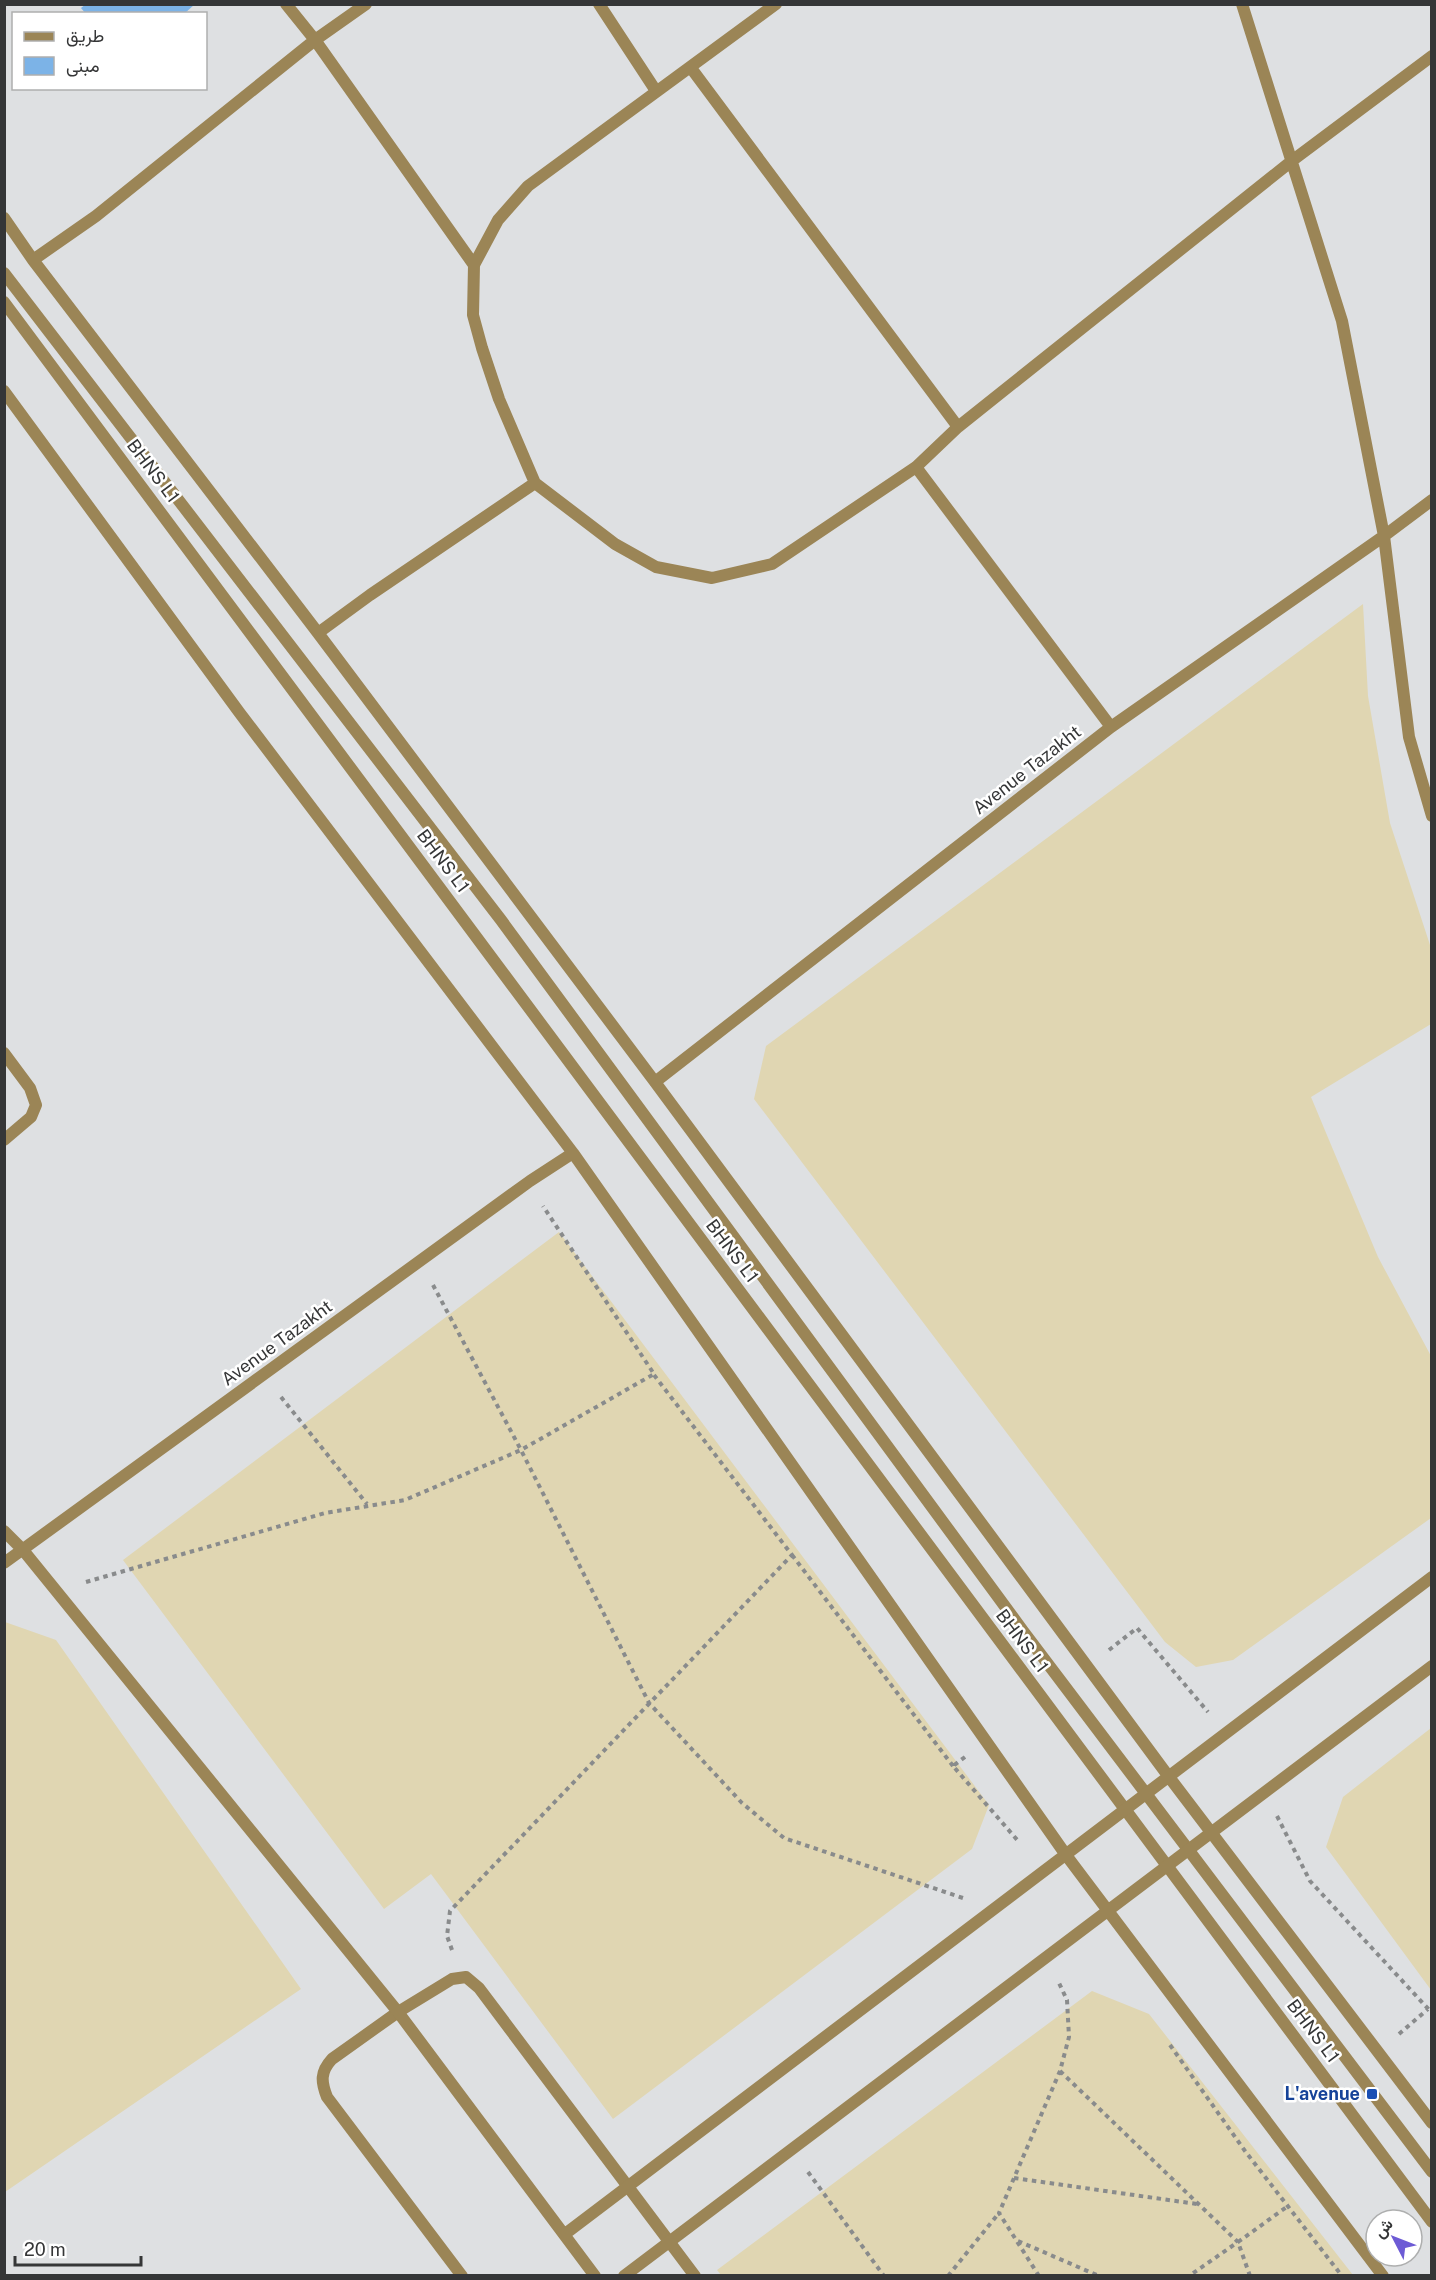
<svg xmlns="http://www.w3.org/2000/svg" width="1436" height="2280" viewBox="0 0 1436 2280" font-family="'Public Sans',Vazirmatn,sans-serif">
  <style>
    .sand { fill: #e0d6b2 }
    .building { fill: #7cb3e7 }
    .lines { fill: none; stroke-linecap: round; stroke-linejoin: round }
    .path { stroke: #898b8c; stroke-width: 4; stroke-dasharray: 4.5 4.5; stroke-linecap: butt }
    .lane { stroke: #9b8556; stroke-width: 12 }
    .street { stroke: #9b8556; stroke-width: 12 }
    .transit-dot { fill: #1a4fb4; stroke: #fff; stroke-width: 2 }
    .labels { text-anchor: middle; stroke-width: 5; stroke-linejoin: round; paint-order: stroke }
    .street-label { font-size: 18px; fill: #353637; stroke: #fff }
    .transit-label { font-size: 18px; font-weight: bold; fill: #164399; stroke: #fff; text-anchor: end }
  </style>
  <rect width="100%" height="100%" fill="#dee0e2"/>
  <path class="sand" d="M1363,604l5,92 22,127 41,125v76l-120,73 67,160 53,99v162l-198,142 -37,7 -31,-25 -411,-543 12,-53z
    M559,1232l430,573 -17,44 -359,270 -182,-245 -47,35 -261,-349z
    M5,1622l51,18 245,349 -296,203z
    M1431,1728v262l-105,-143 17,-50z
    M1092,1991l57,23 204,261h-632l-4,-5z"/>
  <path class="building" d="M86,4h109l-11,10h-98l-5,-6z"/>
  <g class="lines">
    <path class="path" d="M433,1285l88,165 128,253 93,100 42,35 179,60
      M281,1397l86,107
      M792,1555l161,211
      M86,1582l239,-69 80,-13 116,-50 133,-76 -111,-168
      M1109,1650l28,-22 71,84
      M965,1757l-12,9 66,76
      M1277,1816l33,65 122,132
      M452,1950l-5,-14 3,-25 342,-356 -138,-180
      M1399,2034l29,-25
      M1170,2045l75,106 97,125
      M1060,2071l178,171 -49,34
      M808,2172l76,104
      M1014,2178l183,26
      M1018,2241l81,35
      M948,2276l51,-63
      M1039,2276l-40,-63 61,-142 9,-34 -2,-37 -8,-17
      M1250,2276l-12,-34 50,-36"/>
    <path class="lane" d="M4,273l497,647 522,711 409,541
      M4,302l1428,1920
      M462,2276l-135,-179c-6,-15 -7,-25 5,-38l66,-47 54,-33 14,-2 13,11 216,288"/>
    <path class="street" d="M286,4l29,36 159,225
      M599,4l57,87
      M776,4l-248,182 -30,34 -24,45 -1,50 9,33 17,51 36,84 80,61 41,23 56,11 60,-14 144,-97 42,-40 335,-267 139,-104
      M1242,4l100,317 42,215 25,201 23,79
      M691,68l267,359
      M4,218l29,42 285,373 337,449 514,695 263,346
      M33,260l63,-44 219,-176 51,-36
      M4,391l235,321 334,441 493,702 317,421
      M916,467l195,260
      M318,633l52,-38 165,-112
      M4,1053l26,35 6,17 -5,12 -27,23
      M655,1082l456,-355 273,-191 48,-36
      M4,1531l19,19 375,462 197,264
      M4,1563l526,-382 43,-28
      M565,2234l867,-657
      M624,2276l808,-610"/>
  </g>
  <rect class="transit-dot" x="1366" y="2088" width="12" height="12" rx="3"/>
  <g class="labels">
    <g class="street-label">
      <text transform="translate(153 471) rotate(53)" y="6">BHNS L1</text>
      <text transform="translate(1027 770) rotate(-38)" y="6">Avenue Tazakht</text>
      <text transform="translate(443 861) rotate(53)" y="6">BHNS L1</text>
      <text transform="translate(732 1251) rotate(53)" y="6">BHNS L1</text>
      <text transform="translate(277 1343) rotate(-36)" y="6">Avenue Tazakht</text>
      <text transform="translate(1022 1641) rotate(53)" y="6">BHNS L1</text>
      <text transform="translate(1313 2031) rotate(53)" y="6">BHNS L1</text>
    </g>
    <g class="transit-label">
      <text x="1360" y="2100">L'avenue</text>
    </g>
  </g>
  <rect width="1436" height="2280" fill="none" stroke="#353637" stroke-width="12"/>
  <rect x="12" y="12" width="195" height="78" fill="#ffffff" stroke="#aeafaf" stroke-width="1.5"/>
  <rect x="24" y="32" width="30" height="9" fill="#9b8556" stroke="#aeafaf" stroke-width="1.5"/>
  <text x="66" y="42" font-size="18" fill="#353637">طريق</text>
  <rect x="24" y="57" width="30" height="18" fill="#7cb3e7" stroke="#aeafaf" stroke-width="1.5"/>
  <text x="66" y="72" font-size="18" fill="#353637">مبنى</text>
  <g transform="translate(1394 2238) rotate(312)"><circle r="28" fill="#ffffff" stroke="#aeafaf" stroke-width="1.5"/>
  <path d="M0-4.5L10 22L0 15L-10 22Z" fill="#6d5bd5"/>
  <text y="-9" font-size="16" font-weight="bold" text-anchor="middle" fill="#353637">ش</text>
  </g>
  <path d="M15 2256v9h126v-9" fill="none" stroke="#353637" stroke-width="3"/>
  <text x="24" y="2256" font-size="18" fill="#353637" stroke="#ffffff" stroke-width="4.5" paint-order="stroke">20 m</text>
</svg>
